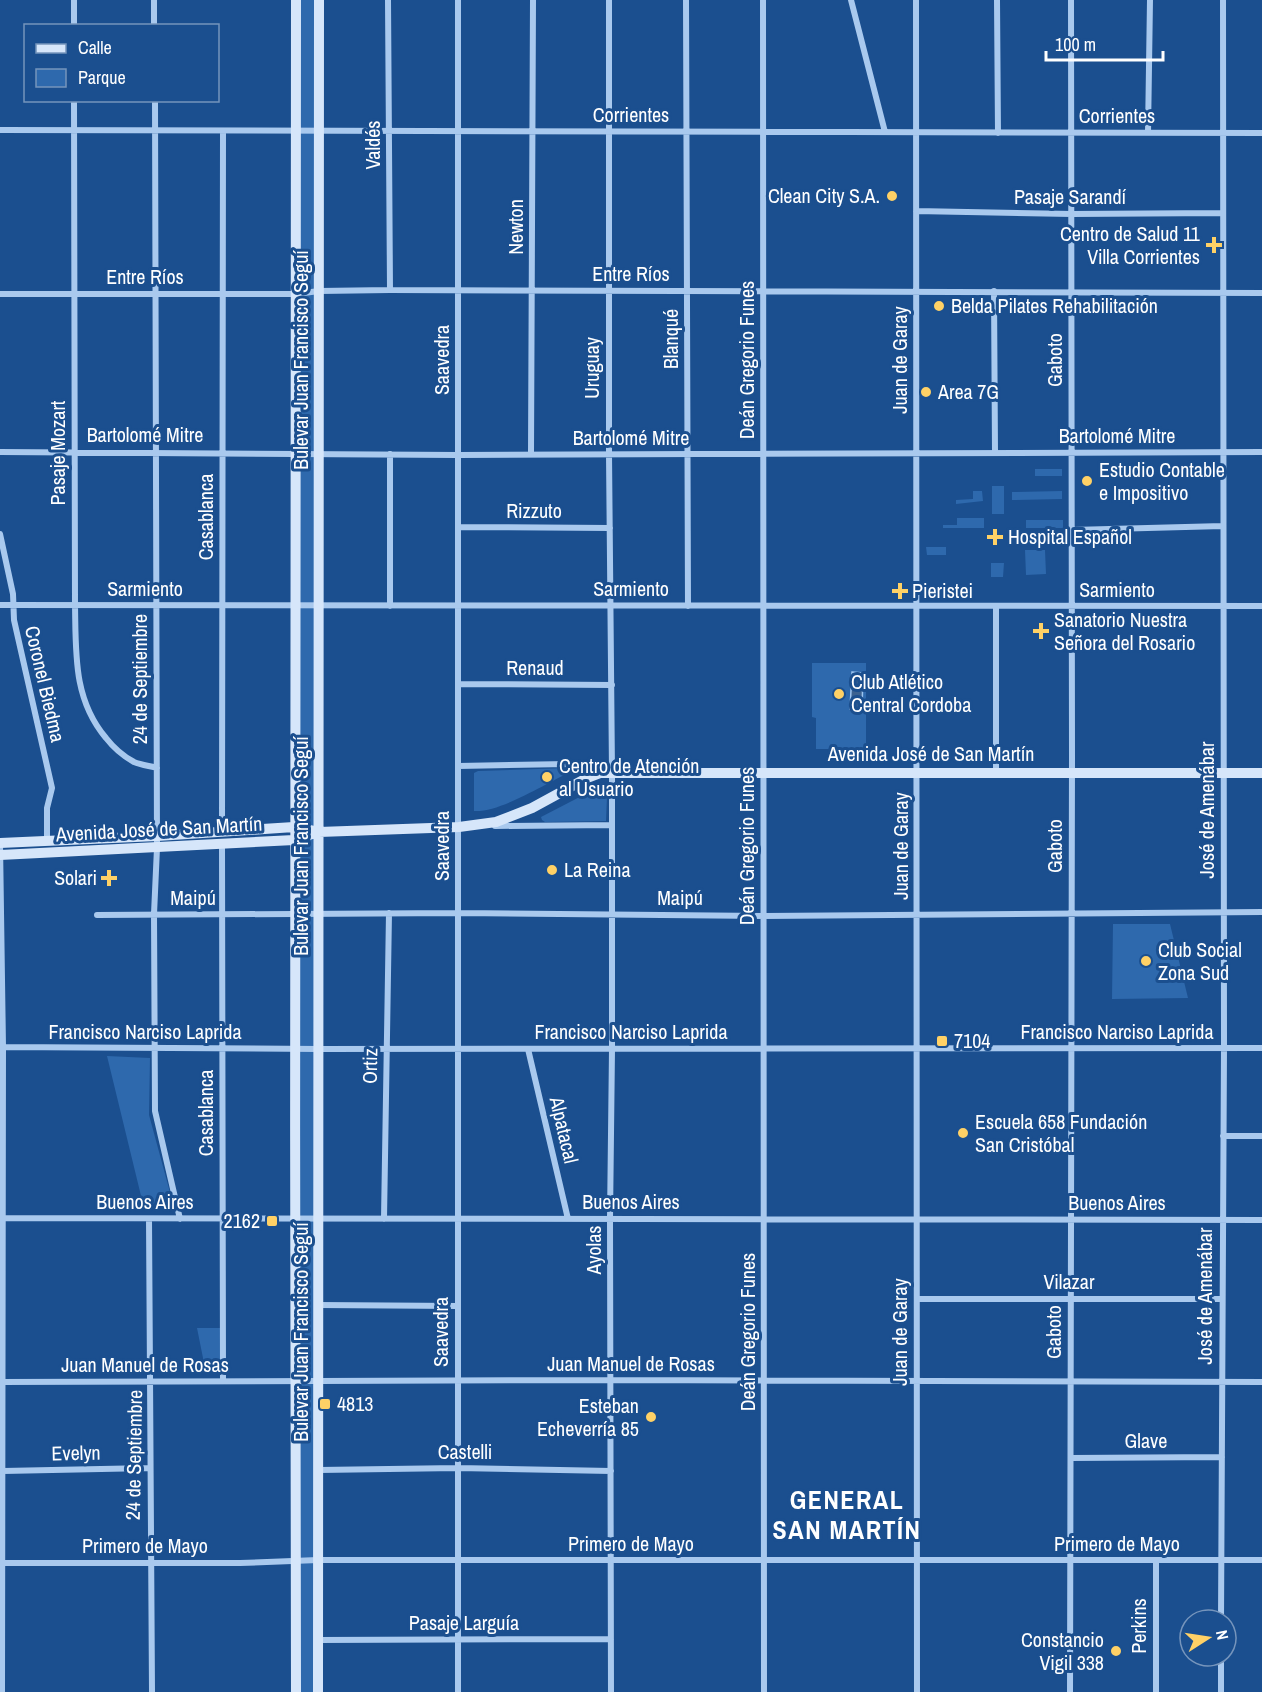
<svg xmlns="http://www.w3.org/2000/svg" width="1262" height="1692" viewBox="0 0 1262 1692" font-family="'Archivo Narrow',sans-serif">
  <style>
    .green { fill: #2e69ad }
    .water { fill: #3c6290; stroke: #9cc4f0; stroke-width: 1.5 }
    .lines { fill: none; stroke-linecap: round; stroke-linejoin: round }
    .street { stroke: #a9c9ee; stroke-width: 6 }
    .secondary { stroke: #d6e6fa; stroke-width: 10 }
    .poi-dot { fill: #ffd166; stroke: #1b4f8f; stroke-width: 2 }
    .labels { text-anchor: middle; stroke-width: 6; stroke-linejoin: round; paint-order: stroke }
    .street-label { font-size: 20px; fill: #fff; stroke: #1b4f8f }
    .poi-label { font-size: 20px; fill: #fff; stroke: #1b4f8f; text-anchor: start }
    .district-label { font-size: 26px; font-weight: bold; letter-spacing: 1.5px; fill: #fff; stroke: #1b4f8f }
  </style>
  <rect width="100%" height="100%" fill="#1b4f8f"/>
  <path class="green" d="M296,0h23l-1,1692h-22z
    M1035,469h27v7h-27z
    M992,486h12v28h-12z
    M973,491h9l1,10 -27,3v-4l17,-1z
    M1062,491v8l-50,1v-8z
    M957,518h27v10h-41v-3h14z
    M1026,520h37v8h-37z
    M926,547h20v8h-19z
    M1025,550h20l1,24 -20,1z
    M991,563h13l-1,14h-12z
    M812,663h54v86h-50v-31l-4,-1z
    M567,768l3,1v3c-23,11 -71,41 -96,39v-38l4,-2z
    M597,788h6l4,9 -1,24 -61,1 -3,-2 -1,-3z
    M1113,924h57l18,74 -76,1z
    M107,1056l43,2 -1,57 22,81 -6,9 -22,-1z
    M197,1328h23v39l-15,1z"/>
  <path class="water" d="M852,672l11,1 -1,37 -12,-1z"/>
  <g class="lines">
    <path class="street" d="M74,0v26
      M154,0v26
      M388,0l2,290
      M458,0v1692
      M609,0v454l3,319v276l-2,170 1,473
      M686,0l2,606
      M763,0l1,1692
      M851,0l34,132
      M916,0l1,1692
      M997,0l1,133
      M74,100l1,505c1,48 -2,94 31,133 7,9 17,18 28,24 7,3 16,4 23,6
      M155,100l2,748 -3,66 1,197 25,108
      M0,130l1262,3
      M1148,133l2,-133
      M916,211l156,3 151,-1
      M994,291l1,162
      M0,294h296l23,-3 71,-1 872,3
      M0,452l458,3 804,-3
      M531,454l2,-454
      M458,527l152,1
      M1072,530l151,-4
      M0,534l13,60 1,26 38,168 -5,20v33
      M0,605l1262,1
      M390,606v-152
      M996,606v167
      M458,684l154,1
      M458,766l110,-2 16,2 15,7
      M495,826l117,-1
      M222,832l1,-701
      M0,843l3,204 -1,645
      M222,844l1,537
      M97,915l362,-2 305,3 498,-4
      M0,1047l319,2 943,-1
      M528,1049l40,170
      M1223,1136h39
      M0,1218l1262,2
      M149,1219l3,473
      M384,1219l5,-306
      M917,1299h304
      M318,1305l140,1
      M0,1382l611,-2 651,2
      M1071,1458l151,-1
      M319,1470l139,-2 153,3
      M3,1471l147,-3
      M1156,1560v132
      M0,1563h240l78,-3h944
      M1221,1620l3,-572 -1,-1048
      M318,1640l293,-1
      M1221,1656v36
      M1070,1692l2,-934 -1,-758"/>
    <path class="secondary" d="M296,0c0,564 -2,1128 0,1692
      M0,843l157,-7 137,-9 25,5 140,-5 37,-5 36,-14 55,-30 13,-5h662
      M0,855l294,-15 24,-8
      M318,1692l1,-1692"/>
  </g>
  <g class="poi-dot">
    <circle cx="892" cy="196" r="6"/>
    <path d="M1211 236h6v6h6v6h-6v6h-6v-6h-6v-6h6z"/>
    <circle cx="939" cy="306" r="6"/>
    <circle cx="926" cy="392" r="6"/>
    <circle cx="1087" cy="481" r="6"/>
    <path d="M992 528h6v6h6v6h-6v6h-6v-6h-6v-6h6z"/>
    <path d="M897 582h6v6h6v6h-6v6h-6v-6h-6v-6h6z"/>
    <path d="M1038 622h6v6h6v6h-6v6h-6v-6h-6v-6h6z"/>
    <circle cx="839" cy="694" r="6"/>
    <circle cx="547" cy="777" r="6"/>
    <circle cx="552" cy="870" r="6"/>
    <path d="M106 869h6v6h6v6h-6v6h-6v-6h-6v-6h6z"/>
    <circle cx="1146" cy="961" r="6"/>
    <rect x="936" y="1035" width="12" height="12" rx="3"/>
    <circle cx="963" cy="1133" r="6"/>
    <rect x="266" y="1215" width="12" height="12" rx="3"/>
    <rect x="319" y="1398" width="12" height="12" rx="3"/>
    <circle cx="651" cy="1417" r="6"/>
    <circle cx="1116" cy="1651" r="6"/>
  </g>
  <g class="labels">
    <g class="street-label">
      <text x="631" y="122">Corrientes</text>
      <text x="1117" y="123">Corrientes</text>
      <text transform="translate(373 145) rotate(-90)" y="7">Valdés</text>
      <text x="1070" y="204">Pasaje Sarandí</text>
      <text transform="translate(516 227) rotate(-90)" y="7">Newton</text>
      <text x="631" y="281">Entre Ríos</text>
      <text x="145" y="284">Entre Ríos</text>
      <text transform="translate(671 339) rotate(-90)" y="7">Blanqué</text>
      <text transform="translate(301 360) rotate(-90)" y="7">Bulevar Juan Francisco Seguí</text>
      <text transform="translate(442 360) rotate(-90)" y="7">Saavedra</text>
      <text transform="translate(747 360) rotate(-90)" y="7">Deán Gregorio Funes</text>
      <text transform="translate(900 360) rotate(-90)" y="7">Juan de Garay</text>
      <text transform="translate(1055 360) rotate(-90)" y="7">Gaboto</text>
      <text transform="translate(592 368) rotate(-90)" y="7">Uruguay</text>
      <text x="145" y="442">Bartolomé Mitre</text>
      <text x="1117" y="443">Bartolomé Mitre</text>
      <text x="631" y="445">Bartolomé Mitre</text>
      <text transform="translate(58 453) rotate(-90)" y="7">Pasaje Mozart</text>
      <text x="534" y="518">Rizzuto</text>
      <text transform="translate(206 517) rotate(-90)" y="7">Casablanca</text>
      <text x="145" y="596">Sarmiento</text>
      <text x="631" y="596">Sarmiento</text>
      <text x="1117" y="597">Sarmiento</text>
      <text x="535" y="675">Renaud</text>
      <text transform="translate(140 679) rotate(-90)" y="7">24 de Septiembre</text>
      <text transform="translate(45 684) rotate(77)" y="7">Coronel Biedma</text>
      <text x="931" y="761">Avenida José de San Martín</text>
      <text transform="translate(1207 810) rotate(-90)" y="7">José de Amenábar</text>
      <text transform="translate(159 829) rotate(-3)" y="7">Avenida José de San Martín</text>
      <text transform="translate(301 846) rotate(-90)" y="7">Bulevar Juan Francisco Seguí</text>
      <text transform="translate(442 846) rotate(-90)" y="7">Saavedra</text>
      <text transform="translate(747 846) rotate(-90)" y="7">Deán Gregorio Funes</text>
      <text transform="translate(901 846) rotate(-90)" y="7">Juan de Garay</text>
      <text transform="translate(1055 846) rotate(-90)" y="7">Gaboto</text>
      <text x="193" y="905">Maipú</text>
      <text x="680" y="905">Maipú</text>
      <text x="145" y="1039">Francisco Narciso Laprida</text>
      <text x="631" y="1039">Francisco Narciso Laprida</text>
      <text x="1117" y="1039">Francisco Narciso Laprida</text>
      <text transform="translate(370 1066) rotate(-89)" y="7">Ortiz</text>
      <text transform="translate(206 1113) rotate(-90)" y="7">Casablanca</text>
      <text transform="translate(564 1130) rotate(77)" y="7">Alpatacal</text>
      <text x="145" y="1209">Buenos Aires</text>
      <text x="631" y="1209">Buenos Aires</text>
      <text x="1117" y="1210">Buenos Aires</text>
      <text transform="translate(594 1250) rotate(-90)" y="7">Ayolas</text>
      <text x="1069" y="1289">Vilazar</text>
      <text transform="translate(1205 1296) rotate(-90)" y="7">José de Amenábar</text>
      <text transform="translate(301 1332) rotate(-90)" y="7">Bulevar Juan Francisco Seguí</text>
      <text transform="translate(441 1332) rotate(-90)" y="7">Saavedra</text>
      <text transform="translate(748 1332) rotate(-90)" y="7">Deán Gregorio Funes</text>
      <text transform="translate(900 1332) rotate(-90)" y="7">Juan de Garay</text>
      <text transform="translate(1054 1332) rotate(-90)" y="7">Gaboto</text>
      <text x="631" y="1371">Juan Manuel de Rosas</text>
      <text x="145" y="1372">Juan Manuel de Rosas</text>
      <text x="1146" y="1448">Glave</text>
      <text x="465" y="1459">Castelli</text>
      <text transform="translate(76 1453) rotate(-1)" y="7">Evelyn</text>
      <text transform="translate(134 1455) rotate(-89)" y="7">24 de Septiembre</text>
      <text x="631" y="1551">Primero de Mayo</text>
      <text x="1117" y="1551">Primero de Mayo</text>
      <text x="145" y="1553">Primero de Mayo</text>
      <text x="464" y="1630">Pasaje Larguía</text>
      <text transform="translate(1139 1626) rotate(-90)" y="7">Perkins</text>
    </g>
    <g class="poi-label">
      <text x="880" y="203" text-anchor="end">Clean City S.A.</text>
      <text x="1200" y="241" text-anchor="end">Centro de Salud 11<tspan x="1200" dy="23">Villa Corrientes</tspan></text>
      <text x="951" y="313">Belda Pilates Rehabilitación</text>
      <text x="938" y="399">Area 7G</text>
      <text x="1099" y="477">Estudio Contable<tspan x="1099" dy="23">e Impositivo</tspan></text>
      <text x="1008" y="544">Hospital Español</text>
      <text x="912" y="598">Pieristei</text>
      <text x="1054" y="627">Sanatorio Nuestra<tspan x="1054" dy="23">Señora del Rosario</tspan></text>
      <text x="851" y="689">Club Atlético<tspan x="851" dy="23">Central Cordoba</tspan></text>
      <text x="559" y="773">Centro de Atención<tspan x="559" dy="23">al Usuario</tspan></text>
      <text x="564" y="877">La Reina</text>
      <text x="97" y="885" text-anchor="end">Solari</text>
      <text x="1158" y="957">Club Social<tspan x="1158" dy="23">Zona Sud</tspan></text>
      <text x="954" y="1048">7104</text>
      <text x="975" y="1129">Escuela 658 Fundación<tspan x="975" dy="23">San Cristóbal</tspan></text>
      <text x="260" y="1228" text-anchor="end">2162</text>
      <text x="337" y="1411">4813</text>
      <text x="639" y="1413" text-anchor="end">Esteban<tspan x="639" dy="23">Echeverría 85</tspan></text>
      <text x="1104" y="1647" text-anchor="end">Constancio<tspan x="1104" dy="23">Vigil 338</tspan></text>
    </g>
    <g class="district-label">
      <text x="847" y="1509">GENERAL<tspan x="847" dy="30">SAN MARTÍN</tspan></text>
    </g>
  </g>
  <rect x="24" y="24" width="195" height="78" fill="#1b4f8f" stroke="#7695bc" stroke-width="1.5"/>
  <rect x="36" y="44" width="30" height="9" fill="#d6e6fa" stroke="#7695bc" stroke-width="1.5"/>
  <text x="78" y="54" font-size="18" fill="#ffffff">Calle</text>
  <rect x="36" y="69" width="30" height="18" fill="#2e69ad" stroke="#7695bc" stroke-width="1.5"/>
  <text x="78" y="84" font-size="18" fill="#ffffff">Parque</text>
  <g transform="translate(1208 1638) rotate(78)"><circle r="28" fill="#1b4f8f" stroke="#7695bc" stroke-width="1.5"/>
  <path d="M0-4.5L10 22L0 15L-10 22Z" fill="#ffd166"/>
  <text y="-9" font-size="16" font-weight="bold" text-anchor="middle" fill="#ffffff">N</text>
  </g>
  <path d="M1046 51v9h117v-9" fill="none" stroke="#ffffff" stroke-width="3"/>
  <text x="1055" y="51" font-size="18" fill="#ffffff" stroke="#1b4f8f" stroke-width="4.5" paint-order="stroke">100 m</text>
</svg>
